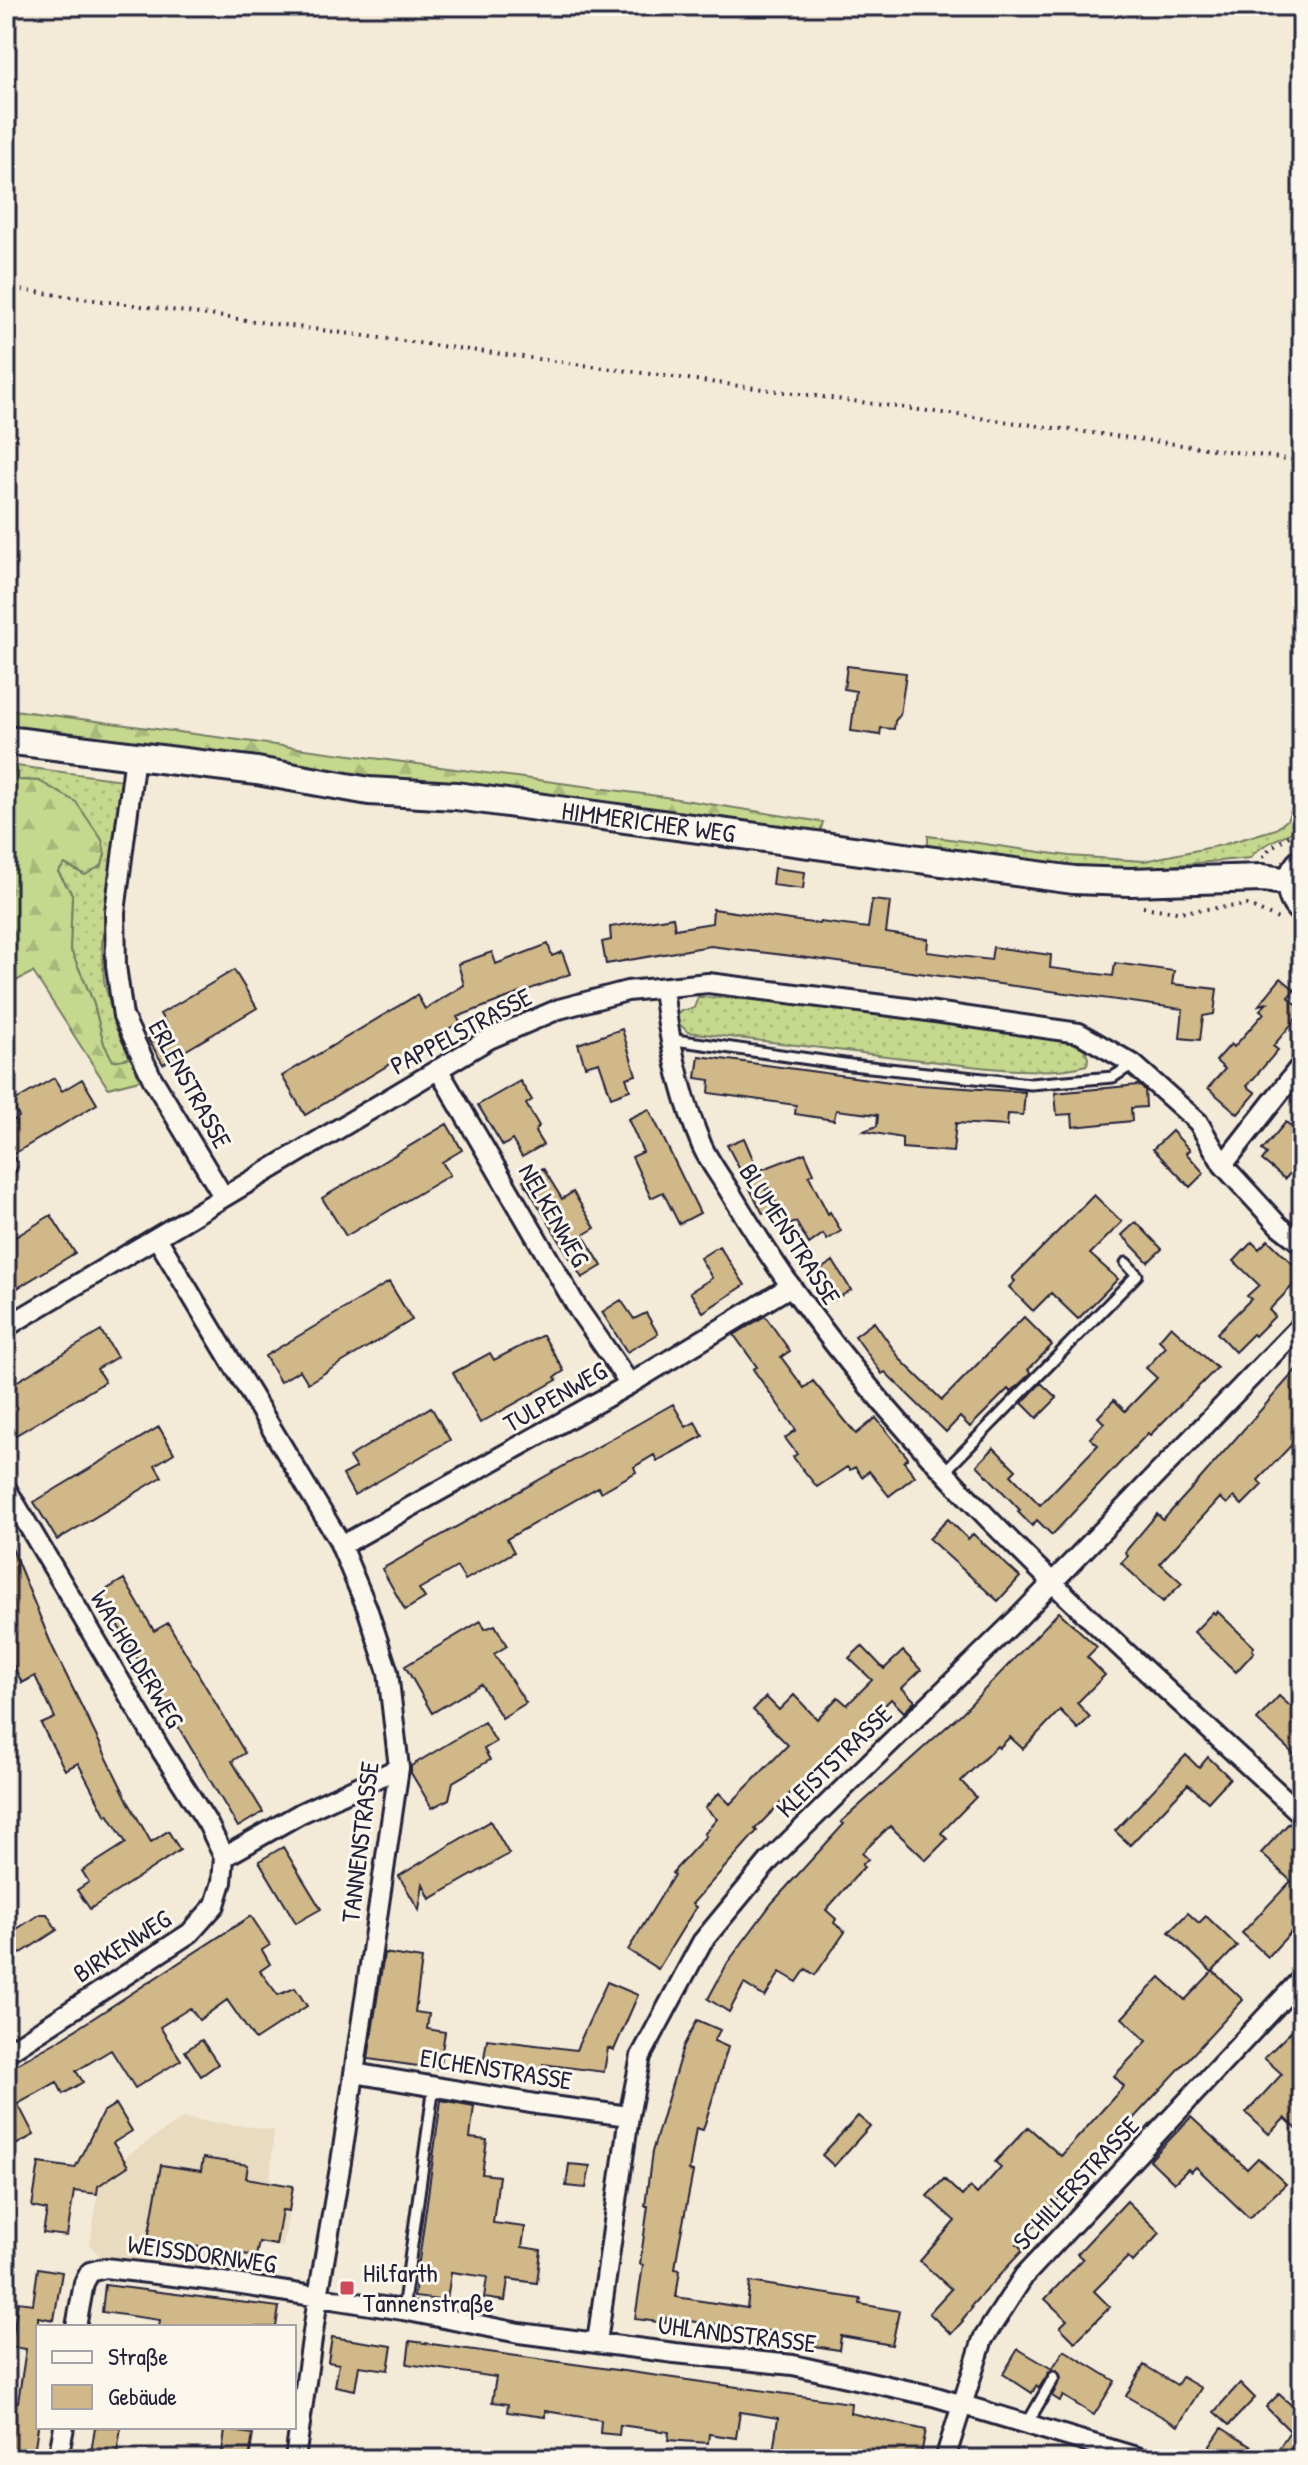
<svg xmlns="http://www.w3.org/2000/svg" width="1308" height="2465" viewBox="0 0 1308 2465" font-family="'Patrick Hand',sans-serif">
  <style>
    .built { fill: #e9dbc0 }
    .grass { fill: url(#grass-dots); stroke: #747d64; stroke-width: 2 }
    .forest { fill: url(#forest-firs); stroke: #747d64; stroke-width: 2 }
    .building { fill: #d1b888; stroke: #22223b; stroke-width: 2 }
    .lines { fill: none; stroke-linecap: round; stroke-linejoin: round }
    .lane-casing { stroke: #22223b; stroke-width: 15 }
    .street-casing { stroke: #22223b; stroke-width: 24 }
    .secondary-casing { stroke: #22223b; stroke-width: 32 }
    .path { stroke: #22223b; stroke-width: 4; stroke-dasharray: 2 6; stroke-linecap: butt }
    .lane { stroke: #fbf7ec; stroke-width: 9 }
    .street { stroke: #fbf7ec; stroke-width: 18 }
    .secondary { stroke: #fbf7ec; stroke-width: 26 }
    .poi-dot { fill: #d1495b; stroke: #fbf7ec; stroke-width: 3 }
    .labels { text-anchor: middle; stroke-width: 6; stroke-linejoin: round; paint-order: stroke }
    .street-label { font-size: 26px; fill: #22223b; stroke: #fbf7ec }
    .poi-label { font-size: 26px; fill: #22223b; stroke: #fbf7ec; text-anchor: start }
  </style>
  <defs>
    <pattern id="grass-dots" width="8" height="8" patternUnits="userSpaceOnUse" patternTransform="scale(2)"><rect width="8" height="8" fill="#c5d88d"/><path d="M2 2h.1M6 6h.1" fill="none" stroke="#a9b97b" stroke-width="1.8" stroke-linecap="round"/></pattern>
    <pattern id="forest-firs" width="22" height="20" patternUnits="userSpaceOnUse" patternTransform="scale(2)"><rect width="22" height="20" fill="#c5d88d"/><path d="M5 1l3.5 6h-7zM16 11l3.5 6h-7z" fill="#a9b97b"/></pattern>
  </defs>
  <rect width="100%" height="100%" fill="#f3ead8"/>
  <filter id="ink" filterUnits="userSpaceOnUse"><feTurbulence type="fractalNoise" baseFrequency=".0125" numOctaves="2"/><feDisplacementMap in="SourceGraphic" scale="16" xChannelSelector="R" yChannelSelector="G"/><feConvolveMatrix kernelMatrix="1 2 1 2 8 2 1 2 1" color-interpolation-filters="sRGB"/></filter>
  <g filter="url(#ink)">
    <path class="built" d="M183,2118l91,12 -4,50 24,5 -11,62 -24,-3 -6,32 -153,-19 -10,-12 11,-72z"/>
    <path class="grass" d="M16,766l107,14 -21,163 2,38 13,49 13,28 -17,4 -9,-18 -11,-43 -23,-53 2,-54 -14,-22 3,-7 41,-25 -12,-14 -51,-45 -21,-1z
      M1302,787l-1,40c-18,11 -38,15 -51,31l-84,8 -17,6 -65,-1 -156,-24v-11l141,20 75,5 78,-16 54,-16 11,-9z
      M698,997c83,2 166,16 249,26 44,5 97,5 137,25l4,10 -1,7c-43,13 -121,0 -166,-5 -78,-9 -156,-19 -233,-28l-11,-10v-7l4,-4 13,-3z"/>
    <path class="forest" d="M6,709l659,88 158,25 -3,10 -447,-54 -367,-50z
      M6,765l10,1 2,14 21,1 37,21 26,38 3,14 -3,11 -17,10 -20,-11 -7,8 14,22 -2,54 23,53 11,43 9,17 17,-3 13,21 -35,9 -75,-116 -27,14z"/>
    <path class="building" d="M847,666l59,7 -6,42 -5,6 -1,8 -13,-1 -1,7 -29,-4 5,-40 -12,-2z
      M774,868l31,4 -2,17 -31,-4z
      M872,900l18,2 -4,31 42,6 -1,13 64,8 2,-13 15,2 43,6 -1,13 63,8 2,-13 59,8 -2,13 45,5 -3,25 -11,2 -3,24 -20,-2 3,-29 -367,-50 -106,-13 -104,18 -4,-22 9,-2 -1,-13 63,-10 2,12 37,-6 1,-14 106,15 1,-2 48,6z
      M548,944l4,12 10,-4 8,22 -113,43 3,5 -155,93 -23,-39 135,-81 8,14 39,-24 -6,-21 34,-12 4,12z
      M234,970l23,38 -94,56 -15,-25 20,-12 -8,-13z
      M1281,978l14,12 -7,7 14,12v3l-29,34 5,4 -31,36 9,7 -18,21 -30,-26 17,-19 -9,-8 15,-17 3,3 30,-34 -4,-3 7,-7 -8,2z
      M622,1029l14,46 -10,3 4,12 -19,7 -12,-35 -14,4 -7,-22z
      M699,1056l206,28 120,8 -2,23 -15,-1 -1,12 -51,-3 -3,29 -51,-4v-10l-38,-7 13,-5 1,-11 -42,-5 -2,10 -39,-6 1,-9 -87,-12 1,-13 -14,-2z
      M54,1078l8,13 20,-12 15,25 -85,51 -6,-1v-29l13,-8 -8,-14z
      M520,1081l12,19 -6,4 13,22 -4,6 8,13 -21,12 -10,-17 -9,6 -25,-41z
      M1138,1085l7,5 1,17 -15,1 1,13 -59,6 -1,-13 -15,1 -2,-22z
      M649,1109l51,104 -21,11 -16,-32 -12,6 -19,-41 11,-5 -15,-33z
      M1286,1122l16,14v6l-11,14 8,7 -14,16 -23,-19 5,-6 -5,-4z
      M447,1124l15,26 -20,12 8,13 -104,61 -24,-38z
      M1172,1131l18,19 -4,3 18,20 -14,14 -37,-38z
      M744,1138l14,33 47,-18 9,20 -5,3 19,38 2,-2 11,19 -14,9 -4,-6 -14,10 -13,-22 -9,4 -19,-39 -3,1 8,21 -10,5 -36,-69z
      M543,1168l19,31 11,-7 22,36 -12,7 19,31 -20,12 -59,-98z
      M1094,1195l28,27 -32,32 28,25 -40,40 -27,-26 -18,18 -24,-24 6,-6 -3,-3z
      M51,1215l24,38 -69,42v-52z
      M1136,1222l26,27 -14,13 -26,-27z
      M1268,1240l34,33v3l-33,34 6,6 -20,20 -2,-2 -18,18 -18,-19 34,-34 -4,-3 12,-11 -25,-24 18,-19 7,7z
      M719,1246l26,39 -42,27 -13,-20 22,-14 -12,-20z
      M833,1261l18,29 -20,12 -17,-28z
      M389,1282l23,38 -104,63 -8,-13 -20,12 -15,-26z
      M621,1300l13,19 12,-6 12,21 -31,18 -25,-40z
      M765,1316l25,35 -9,6 23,31 9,-7 43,53 20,-16 32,40 -4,4 11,14 -26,20 -20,-25 -7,6 -7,-10 -5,3 -3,-3 -30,20 -24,-30 4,-3 -12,-16 11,-8 -43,-61 4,-2 -23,-32z
      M1024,1317l28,28 -24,25 3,3 -20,19 -3,-3 -38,38 -10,-10 -14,15 -61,-60 -3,2 -27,-38 19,-14 27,38 41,40z
      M1171,1326l46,42 -67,67 -2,-2 -96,102 -15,-15 -5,6 -14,-14 2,-2 -43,-45 17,-17 22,22 -5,5 29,30 58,-60 -8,-7 14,-15 -6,-6 16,-17 11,11 32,-33 -11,-10 20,-21 -7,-7z
      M101,1331l16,26 -20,12 8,13 -99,59v-53z
      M543,1335l21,36 -9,6 2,3 -77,43 -27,-50 37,-20 4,7z
      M1302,1363v71l-44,46 4,5 -20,20 -8,-8 -7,7 -7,-6 -60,65 22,20 -19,19 -42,-39 7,-7 -3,-4 32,-38 6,6 30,-33z
      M1041,1383l16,15 -20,20 -15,-15z
      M673,1404l13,23 9,-5 8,14 -46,25 -3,-6 -20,12 2,5 -35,20 -3,-5 -91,52 7,13 -49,28 -8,-13 -38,22 6,9 -20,12 -23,-41z
      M431,1407l19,33 -96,55 -11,-20 13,-7 -7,-11z
      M159,1427l15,26 -19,12 7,12 -105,63 -23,-38z
      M948,1519l20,20 5,-5 47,43 -22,24 -69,-62z
      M6,1534l46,112 77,157 22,39 17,-11 12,19 -90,59 -13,-19 12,-8 -7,-11 44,-28 -18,-29 -2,2 -28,-53 -13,7 -24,-46 14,-6 -20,-42 -13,7 -16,-33z
      M124,1579l30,52 14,-8 77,130 -13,8 31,51 -25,15 -139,-233z
      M1217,1611l37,36 -2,3 2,2 -18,20 -42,-40 19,-20 2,2z
      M1059,1612l38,35 -10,10 18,18 -28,28 13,14 -12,12 -18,-19 -37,39 -13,-12 -11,11 -2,-2 -36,35 15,16 -35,36 6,6 -21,21 -36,-34 -28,27 6,6 -6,6 2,2 -38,43 10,9 -2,4 11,9 -30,43 -9,-6 -9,13 -17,-10 -15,25 -21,-13 -15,28 -21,-13 20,-37 44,-59 72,-79 -3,-2 121,-109z
      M481,1621l4,8 10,-4 12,21 -13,8 32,49 -24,15 -21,-34 -49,29 -27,-47z
      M862,1646l22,23 19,-18 18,19 -19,18 13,13 -11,11 -13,-13 -9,9 -3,-3 -58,62 -3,-2 -63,64 2,2 -65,73 4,3 -38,62 -30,-19 46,-75 -2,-2 34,-37 -2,-2 13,-15 -12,-11 14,-15 11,11 58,-59 -35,-35 13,-13 13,13 15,-15 23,24 21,-22 9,8 25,-25 -23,-22z
      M1279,1696l23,21v45l-45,-42z
      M484,1722l12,20 -12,7 6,11 -37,22 -4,17 -17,9 -21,-35v-7z
      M1186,1755l13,13 9,-11 22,21 -22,24 -20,-18 -58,61 -15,-14z
      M490,1821l19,33 -79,45 -7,-15 -4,26 -20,-34z
      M1289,1823l13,12v85l-34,37 -26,-24 49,-52 -30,-28z
      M283,1847l38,62 -25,14 -37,-62z
      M1188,1913l11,10 7,-7 31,30 -25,26 -43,-40z
      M40,1914h7l10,16 -51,33v-27z
      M251,1916l19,29 -8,5 8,14 -10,7 18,24 17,-7 12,18 -52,34 -28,-40 -28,20 -9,-12 -30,19 21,33 -46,28 -24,-38 -35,21 7,11 -20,12 -6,-12 -39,22 16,31 -22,12 -6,-12v-65l52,-29z
      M384,1953l38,6 -7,53 14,2 -2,15 18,3 -6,37 -71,-10z
      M1213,1971l30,29 -226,244 6,6 -52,56 1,2 -10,12 1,1 -12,13 -22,-21 22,-24 -31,-28 35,-40 -28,-25 17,-17 18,17 8,-9 7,7 24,-27 -6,-5 33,-35 33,29 63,-70 -10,-10 33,-35 -25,-23 38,-41 25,23z
      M607,1982l31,13 -24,55 -6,-2 -4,24 -61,-8 -2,15 -59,-8 5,-32 89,11z
      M697,2020l23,10 -6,11 14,6 -25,83 -7,-2 -7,43 4,1 -15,77 -3,20 5,1 -4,27 71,11 3,-26 111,17 -1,5 39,7 -7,34 -51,-9 -2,14 -24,-4 -3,-9 -146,-19v5l-31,-4 8,-54 -3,-1 8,-58h-3l7,-54 31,-105z
      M1302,2021v113l-17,-16 -16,16 -23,-21 36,-39 -18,-16z
      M202,2040l16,24 -17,12 -16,-25z
      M441,2100l33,6 -4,32 17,2 -5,34 17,2 -6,47 32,4 -3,20 19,3 -4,33 -29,-4 -3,22 -21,-3 3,-21 -36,-5 -4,29 -33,-4z
      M116,2104l16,27 -19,12 15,23 -30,20 -1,8 -23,-3 -7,45 -24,-3 4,-23 -15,-3 7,-44 36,5 28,-56z
      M858,2116l12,10 -36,40 -12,-11z
      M1191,2117l56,52 11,-11 28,26 -37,34 -53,-51 -5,5 -3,-3 -14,14 -24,-23z
      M203,2158l45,7 -2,13 47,8 -4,25 -7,-1 -6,35 -17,-3 -3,14 -108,-17 13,-74 40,6z
      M569,2164l21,2 -4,22 -20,-2z
      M1127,2201l33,32 -27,29 -5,-5 -34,34 16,16 -35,35 -15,-15 7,-7 -22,-21 38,-40 -6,-5z
      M38,2268l24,4 -8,48 -16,-3v110l-5,32h-27v-58l12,1 8,-53 -15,-2 7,-45 15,2z
      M105,2285l174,22 -3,20h-117l1,-7 -58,-8z
      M332,2337l60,9 -4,24 -29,-4 -4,24 -20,-4 4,-22 -11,-2z
      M410,2341l441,62 -1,10 76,17 -6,29h-148l6,-41 -38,-6 -4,26 -27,-4 -1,9 -40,-3 1,-8 -49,-7 -1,10 -19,-2 1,-13 -56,-9v6l-38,-5 1,-8 -16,-2 4,-25 -89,-13z
      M1018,2349l34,20 12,-19 51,31 -21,34 -31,-19 -3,5 -8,-5 9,-18 -4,-8 -7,1 -11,17 -3,-2 -4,7 -29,-19z
      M1144,2365l33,20 5,-8 19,11 -23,38 -52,-30z
      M1240,2383l15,15 -26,27 -15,-13z
      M1279,2394l22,20 1,-2v47h-30l18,-28 -24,-24z
      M95,2427h26l-5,32h-26z
      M1222,2428l48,31h-45l-17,-10z
      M225,2430l28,4 -4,25h-28z"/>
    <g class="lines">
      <defs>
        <path id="lane" d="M668,1039l183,26 180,19 82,-7 20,-13
          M944,1472l193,-197 -11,-12
          M403,2310l31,-225
          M1027,2424l27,-47"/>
        <path id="street" d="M135,756l-20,156 1,54 7,50 29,62 71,118
          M663,988c6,55 17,106 39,158 7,16 19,31 28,46 20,33 40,66 63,97 142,199 331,360 509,526
          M438,1069l140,240 52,75
          M1223,1165l79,-101
          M6,1166h1
          M157,1238l181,301 29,69 21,64 11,96 -58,394 -23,135 -23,162
          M6,1327l483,-288 70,-30 68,-18 81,-8 199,25 172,25 54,31 65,58 25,43 56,61 23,18
          M6,1488l155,262 47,74 16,33
          M341,1546l289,-162 161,-98
          M6,2053l184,-120 25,-28 7,-23 2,-25 77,-44 98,-45
          M354,2073l182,31 93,12
          M76,2327l8,-44 6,-11 15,-4 111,13 187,29 116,23 156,20 118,12 140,31 210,63
          M597,2342l32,-226 12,-60 61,-114 67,-81 251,-245 282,-292
          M58,2459l6,-32
          M945,2459l38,-120 41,-63 278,-298"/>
        <g id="secondary">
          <path id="s1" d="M6,740l251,31 112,20 87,5 618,84 56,2 133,-4 28,4"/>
          <path d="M1302,862c-14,14 -15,34 0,48"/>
        </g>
      </defs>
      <use href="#lane" class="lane-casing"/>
      <use href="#street" class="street-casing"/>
      <use href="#secondary" class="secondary-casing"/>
      <path class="path" d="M1223,6l79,10
        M6,288l1296,173
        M1263,857l7,-9 32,-20
        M1143,907l34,5 70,-7 31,14"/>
      <use href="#lane" class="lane"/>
      <use href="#street" class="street"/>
      <use href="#secondary" class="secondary"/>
    </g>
  </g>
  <rect class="poi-dot" x="339" y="2280" width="16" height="16" rx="4"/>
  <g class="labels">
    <g class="street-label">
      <text dy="9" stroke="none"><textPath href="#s1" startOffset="648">HIMMERICHER WEG</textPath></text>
      <text transform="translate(461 1031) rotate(-28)" y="9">PAPPELSTRASSE</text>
      <text transform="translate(190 1084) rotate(61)" y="9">ERLENSTRASSE</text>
      <text transform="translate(554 1215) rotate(60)" y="9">NELKENWEG</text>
      <text transform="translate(790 1234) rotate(57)" y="9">BLUMENSTRASSE</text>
      <text transform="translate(555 1397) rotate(-30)" y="9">TULPENWEG</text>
      <text transform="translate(137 1659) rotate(59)" y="9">WACHOLDERWEG</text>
      <text transform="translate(834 1761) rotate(-44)" y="9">KLEISTSTRASSE</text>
      <text transform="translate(360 1842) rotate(-83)" y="9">TANNENSTRASSE</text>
      <text transform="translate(122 1946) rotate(-33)" y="9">BIRKENWEG</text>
      <text transform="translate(496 2069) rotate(9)" y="9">EICHENSTRASSE</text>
      <text transform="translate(1076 2183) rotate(-47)" y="9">SCHILLERSTRASSE</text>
      <text transform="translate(202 2254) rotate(8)" y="9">WEISSDORNWEG</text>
      <text transform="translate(737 2334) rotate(7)" y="9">UHLANDSTRASSE</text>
    </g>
    <g class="poi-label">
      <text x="363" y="2282">Hilfarth<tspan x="363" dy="30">Tannenstraße</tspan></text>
    </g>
  </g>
  <rect width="1308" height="2465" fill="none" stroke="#fbf7ec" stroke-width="32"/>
  <rect x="16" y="16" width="1276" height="2433" fill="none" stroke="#22223b" stroke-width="3" filter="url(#ink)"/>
  <rect x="36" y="2325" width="260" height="104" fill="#fbf7ec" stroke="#a4a2a5" stroke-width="2"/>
  <rect x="52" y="2351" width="40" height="12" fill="#fbf7ec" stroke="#a4a2a5" stroke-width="2"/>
  <text x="108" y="2365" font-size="24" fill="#22223b">Straße</text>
  <rect x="52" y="2385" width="40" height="24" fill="#d1b888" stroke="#a4a2a5" stroke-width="2"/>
  <text x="108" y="2405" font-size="24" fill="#22223b">Gebäude</text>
</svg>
